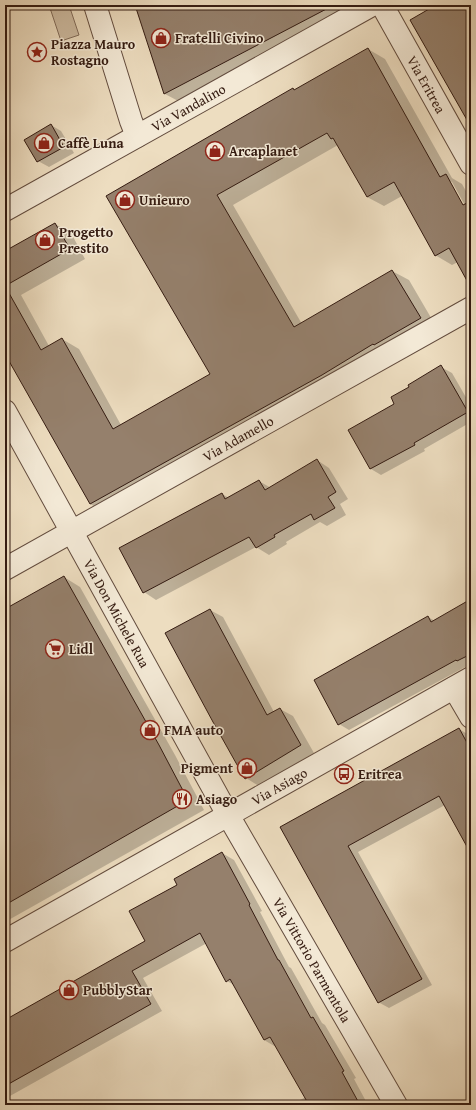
<svg xmlns="http://www.w3.org/2000/svg" width="476" height="1110" viewBox="0 0 476 1110" font-family="'Gentium Book Plus',serif">
  <style>
    .green { fill: #cebca2; stroke: #826c5a }
    .shadow { fill: #0003; fill-rule: evenodd }
    .building { fill: #95806c; stroke: #351c12 }
    .lines { fill: none; stroke-linecap: round; stroke-linejoin: round }
    .minor-casing { stroke: #634c3e; stroke-width: 24 }
    .minor { stroke: #f3e9d6; stroke-width: 22 }
    .labels { text-anchor: middle; stroke-width: 3; stroke-linejoin: round; paint-order: stroke }
    .poi-label { font-size: 14px; font-weight: bold; fill: #351c12; stroke: #f3e9d6; text-anchor: start }
    .street-label { font-size: 14px; fill: #351c12; stroke: #f3e9d6 }
  </style>
  <rect width="100%" height="100%" fill="#edddc0"/>
  <filter id="stains"><feTurbulence type="fractalNoise" baseFrequency=".005" numOctaves="4"/><feColorMatrix values="0 0 0 0 .2 0 0 0 0 .09 0 0 0 0 .02 0 0 0 .5 -.17"/></filter>
  <radialGradient id="worn" r=".72"><stop offset=".6" stop-color="#630" stop-opacity="0"/><stop offset="1" stop-color="#630" stop-opacity=".3"/></radialGradient>
  <path class="green" d="M49,5h20l10,30 -18,6z"/>
  <path class="shadow" d="M137,5h221l-178,97 -15,-8z
    M368,49l17,10 67,119 10,6 9,16v71l-13,-9 -6,3 -17,-10 -33,-59 -18,10 -17,-9 -29,-52 -105,60 69,119 90,-53 17,9 28,48 -330,185 -17,-9 -85,-152v-100l50,-28 16,9 14,26 -64,36 28,51 13,-7 17,10 42,76 90,-50 -104,-179zM448,180l4,2 15,27 -2,1z
    M51,125l10,6 13,22 -25,14 -11,-6z
    M441,367l11,6 19,33v16l-47,27 1,2 -44,24 -10,-6 -22,-39 47,-26 14,-17z
    M317,460l12,8 19,31 -8,5 6,11 -19,11 -7,-4 -34,20 1,2 -18,11 -13,-8 -100,53 -12,-8 78,-98 7,4 30,-17 12,7z
    M64,577l16,10 95,168 29,55 -199,112v-311z
    M471,600v66l-2,1 -2,-1 -118,64 -10,-6 89,-107 7,4z
    M210,610l13,7 51,95 6,-3 13,7 21,37 -55,33 -13,-8z
    M459,729l10,6 2,3v114l-26,-47 -87,47 74,133 -43,23 -11,-6 -97,-175z
    M222,853l12,7 28,51 -2,1 29,55 2,1 31,55 3,2 31,53 -2,1 14,26h-78l16,-8 -30,-50 -12,-7 -30,-55 -7,-4 -20,-38 -64,35 19,33 -152,85 -5,-2v-73l141,-80 32,-55z"/>
  <path class="building" d="M135,5h199l-170,89z
    M436,5h35v122l-61,-107z
    M368,48l72,129 6,-3 17,31 8,-4v87l-22,-40 -14,8 -41,-74 -27,15 -34,-59 -2,1 -4,-6 -110,62 77,132 98,-57 29,48 -47,27 -1,-1 -51,31 -232,129 -85,-150v-68l36,64 21,-12 51,91 97,-55 -104,-178 187,-108 1,2z
    M51,124l13,23 -27,15 -13,-22z
    M55,223l15,26 -65,37v-35z
    M441,365l27,47 -54,31 1,2 -45,24 -22,-39 46,-26 -3,-7 18,-10 -1,-2z
    M317,459l19,33 -8,5 7,11 -21,12 -3,-6 -37,21 1,2 -19,11 -7,-11 -106,56 -24,-45 103,-55 3,6 34,-19 6,10z
    M64,576l95,169 29,55 -183,105v-296z
    M471,599v55l-14,7 -1,-1 -118,65 -24,-45 114,-64 3,6z
    M210,609l57,106 13,-7 21,37 -56,34 -32,-57 -48,-89z
    M459,728l12,22v104l-32,-58 -91,50 74,133 -44,24 -98,-176z
    M222,852l28,52 -1,1 29,55h1l32,58 2,-1 31,54 -2,1 18,33h-51l-39,-68 -6,3 -34,-61 -4,3 -26,-49 -68,38 19,33 -146,82v-66l140,-79 -16,-30 48,-26 -3,-6z"/>
  <g class="lines">
    <defs>
      <g id="minor">
        <path d="M95,5l36,116 6,15"/>
        <path id="s1" d="M382,5l89,159"/>
        <path id="s2" d="M5,210l367,-205"/>
        <path id="s3" d="M5,411l223,404 168,290"/>
        <path id="s4" d="M5,569l466,-261"/>
        <path d="M454,688l17,29"/>
        <path id="s5" d="M5,941l466,-263"/>
      </g>
    </defs>
    <use href="#minor" class="minor-casing"/>
    <use href="#minor" class="minor"/>
  </g>
  <defs>
    <symbol id="shop-ring" viewBox="-11 -11 22 22"><circle r="9.5" fill="#f3e9d6" stroke="#8f2418" stroke-width="1.5"/><path d="M-5-2.5h2.3a2.7 3.5 0 0 1 5.4 0H5L5.5 6h-11ZM-1.5-2.5h3a1.5 2.3 0 0 0-3 0Z" fill="#8f2418"/></symbol>
    <symbol id="sight-ring" viewBox="-11 -11 22 22"><circle r="9.5" fill="#f3e9d6" stroke="#8f2418" stroke-width="1.5"/><path d="M0-6L1.8-2.2L6-1.7L2.9 1.2L3.7 5.4L0 3.3L-3.7 5.4L-2.9 1.2L-6-1.7L-1.8-2.2Z" fill="#8f2418"/></symbol>
    <symbol id="supermarket-ring" viewBox="-11 -11 22 22"><circle r="9.5" fill="#f3e9d6" stroke="#8f2418" stroke-width="1.5"/><path d="M-6-5.5h2.5l.6 2H6L4.5 2H-2.5L-4.4-4H-6ZM-1.5 3.2a1.3 1.3 0 1 0 .1 0ZM3 3.2a1.3 1.3 0 1 0 .1 0Z" fill="#8f2418"/></symbol>
    <symbol id="bus-ring" viewBox="-11 -11 22 22"><circle r="9.5" fill="#f3e9d6" stroke="#8f2418" stroke-width="1.5"/><path d="M-5-6H5V4H4V6H2V4H-2V6H-4V4H-5ZM-3.5-4V0h7V-4ZM-3.5 1.2v1.5H-2V1.2ZM2 1.2v1.5H3.5V1.2Z" fill="#8f2418"/></symbol>
    <symbol id="restaurant-ring" viewBox="-11 -11 22 22"><circle r="9.5" fill="#f3e9d6" stroke="#8f2418" stroke-width="1.5"/><path d="M-5-6h1v4h1v-4h1v4h1v-4h1v5L-1.5 .5V6h-2V.5L-5-1ZM5-6V6H3V1.5H1.5Q1.5-4 5-6Z" fill="#8f2418"/></symbol>
  </defs>
  <g fill-rule="evenodd">
    <use href="#shop-ring" x="150" y="27" width="22" height="22"/>
    <use href="#sight-ring" x="26" y="41" width="22" height="22"/>
    <use href="#shop-ring" x="33" y="132" width="22" height="22"/>
    <use href="#shop-ring" x="204" y="140" width="22" height="22"/>
    <use href="#shop-ring" x="114" y="189" width="22" height="22"/>
    <use href="#shop-ring" x="34" y="229" width="22" height="22"/>
    <use href="#supermarket-ring" x="44" y="638" width="22" height="22"/>
    <use href="#shop-ring" x="139" y="719" width="22" height="22"/>
    <use href="#shop-ring" x="236" y="757" width="22" height="22"/>
    <use href="#bus-ring" x="333" y="763" width="22" height="22"/>
    <use href="#restaurant-ring" x="171" y="788" width="22" height="22"/>
    <use href="#shop-ring" x="58" y="979" width="22" height="22"/>
  </g>
  <g class="labels">
    <g class="poi-label">
      <text x="175" y="43">Fratelli Civino</text>
      <text x="51" y="49">Piazza Mauro<tspan x="51" dy="16">Rostagno</tspan></text>
      <text x="58" y="148">Caffè Luna</text>
      <text x="229" y="156">Arcaplanet</text>
      <text x="139" y="205">Unieuro</text>
      <text x="59" y="237">Progetto<tspan x="59" dy="16">Prestito</tspan></text>
      <text x="69" y="654">Lidl</text>
      <text x="164" y="735">FMA auto</text>
      <text x="233" y="773" text-anchor="end">Pigment</text>
      <text x="358" y="779">Eritrea</text>
      <text x="196" y="804">Asiago</text>
      <text x="83" y="995">PubblyStar</text>
    </g>
    <g class="street-label">
      <text dy="5" stroke="none"><textPath href="#s1" startOffset="91">Via Eritrea</textPath></text>
      <text dy="5" stroke="none"><textPath href="#s2" startOffset="210">Via Vandalino</textPath></text>
      <text dy="5" stroke="none"><textPath href="#s4" startOffset="267">Via Adamello</textPath></text>
      <text dy="5" stroke="none"><textPath href="#s3" startOffset="231">Via Don Michele Rua</textPath></text>
      <text dy="5" stroke="none"><textPath href="#s5" startOffset="315">Via Asiago</textPath></text>
      <text dy="5" stroke="none"><textPath href="#s3" startOffset="629">Via Vittorio Parmentola</textPath></text>
    </g>
  </g>
  <rect width="476" height="1110" fill="none" stroke="#edddc0" stroke-width="20"/>
  <rect x="6" y="6" width="464" height="1098" fill="none" stroke="#351c12" stroke-width="2"/>
  <rect x="10" y="10" width="456" height="1090" fill="none" stroke="#351c12"/>
  <rect width="100%" height="100%" filter="url(#stains)"/>
  <rect width="100%" height="100%" fill="url(#worn)"/>
</svg>
